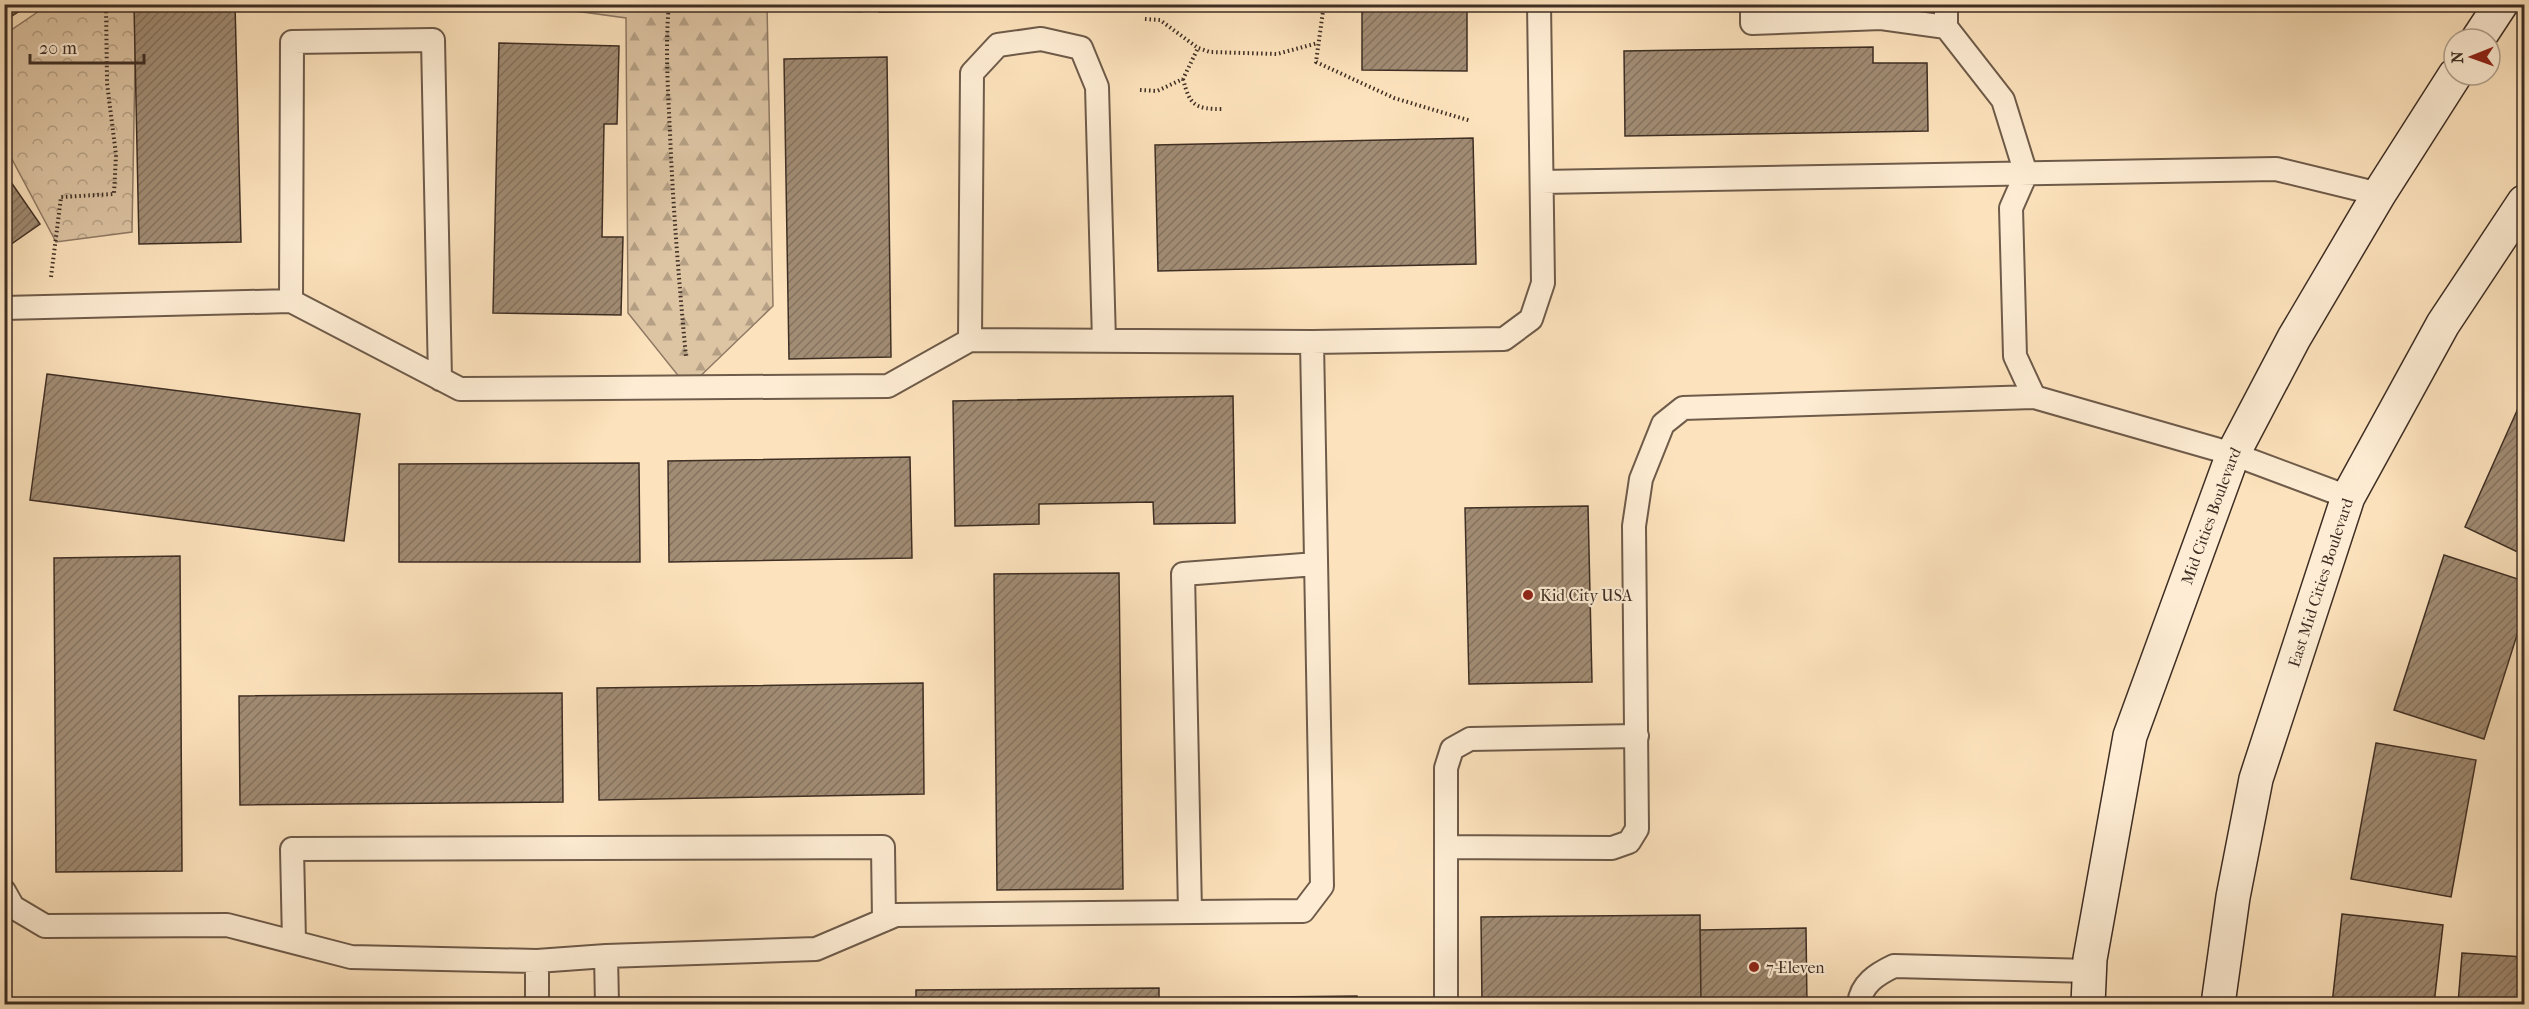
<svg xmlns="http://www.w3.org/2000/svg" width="2529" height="1009" viewBox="0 0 2529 1009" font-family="'IM FELL French Canon',serif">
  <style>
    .forest { fill: url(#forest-firs); stroke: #8e7964; stroke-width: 1.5 }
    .park { fill: url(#park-crowns); stroke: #8e7964; stroke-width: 1.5 }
    .building { fill: url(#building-hatch); stroke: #3e2e24; stroke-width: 1.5 }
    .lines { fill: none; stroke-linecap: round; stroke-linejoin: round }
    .lane-casing { stroke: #6e5b4a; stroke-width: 26 }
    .secondary-casing { stroke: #3e2e24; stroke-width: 36 }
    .path { stroke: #3e2e24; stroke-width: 4; stroke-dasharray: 1.5 3; stroke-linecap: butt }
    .lane { stroke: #feedd4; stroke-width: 22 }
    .secondary { stroke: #feedd4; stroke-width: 33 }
    .poi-dot { fill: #8f2418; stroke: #feedd4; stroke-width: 2 }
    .labels { text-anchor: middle; stroke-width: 4.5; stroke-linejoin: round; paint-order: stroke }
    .street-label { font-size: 16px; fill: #3e2e24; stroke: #feedd4 }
    .poi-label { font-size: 16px; fill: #3e2e24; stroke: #feedd4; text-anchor: start }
  </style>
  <defs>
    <pattern id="forest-firs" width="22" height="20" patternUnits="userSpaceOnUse" patternTransform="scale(1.5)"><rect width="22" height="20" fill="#ddc4a3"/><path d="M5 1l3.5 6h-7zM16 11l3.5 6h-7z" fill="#b5a085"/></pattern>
    <pattern id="park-crowns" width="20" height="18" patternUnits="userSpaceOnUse" patternTransform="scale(1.5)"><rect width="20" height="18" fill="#ddc4a3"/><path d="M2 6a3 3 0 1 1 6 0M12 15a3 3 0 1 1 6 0" fill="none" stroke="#b5a085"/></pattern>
    <pattern id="building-hatch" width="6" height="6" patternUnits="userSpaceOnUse" patternTransform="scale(1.5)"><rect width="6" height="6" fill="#a18c74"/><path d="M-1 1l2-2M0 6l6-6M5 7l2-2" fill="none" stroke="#85735f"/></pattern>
  </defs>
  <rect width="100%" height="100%" fill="#fde3bd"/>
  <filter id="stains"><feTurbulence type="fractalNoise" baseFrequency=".00333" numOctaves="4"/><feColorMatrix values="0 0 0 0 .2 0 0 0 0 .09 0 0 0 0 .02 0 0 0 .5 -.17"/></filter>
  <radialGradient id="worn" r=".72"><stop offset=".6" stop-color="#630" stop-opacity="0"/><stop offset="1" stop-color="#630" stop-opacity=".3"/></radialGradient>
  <path class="forest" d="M568,5h199l6,301 -85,82 -60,-75 -2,-295 -58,-8z"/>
  <path class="park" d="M48,5h88l-4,227 -76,10 -51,-96 -1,-111z
    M760,5h102v7l-102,-3z"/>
  <path class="building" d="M4,4h27l-27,17z
    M235,4l6,238 -102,2 -5,-239z
    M878,4h316v4l-315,4z
    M1362,4h105v67l-105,-1z
    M499,43l120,3 -2,78h-13l-2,113h21l-2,78 -128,-2z
    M1873,47v16h54l1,68 -303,5 -1,-85z
    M887,57l4,300 -102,2 -5,-300z
    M1473,138l3,126 -318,7 -3,-126z
    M4,172l36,52 -36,25z
    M47,374l313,40 -16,127 -314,-41z
    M2524,395v160l-59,-28z
    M1233,396l2,127 -81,1 -1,-22 -114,2v20l-84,2 -2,-125z
    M910,457l2,101 -243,4 -1,-101z
    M639,463l1,99h-241v-98z
    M1588,506l4,176 -123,2 -4,-176z
    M2444,555l80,26v32l-40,126 -90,-29z
    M180,556l2,315 -126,1 -2,-314z
    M1119,573l4,316 -126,1 -3,-316z
    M923,683l1,111 -325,6 -2,-112z
    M562,693l1,109 -323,3 -1,-109z
    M2376,743l100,17 -25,137 -100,-18z
    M2342,914l101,11 -9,79h-102z
    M1700,915l1,89h-219l-1,-87z
    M1806,928l1,76h-106l-1,-74z
    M2462,953l62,4v47h-66z
    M1159,988v16h-243v-14z
    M1357,996v8h-178v-6z
    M222,999v5h-218v-2z"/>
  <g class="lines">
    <defs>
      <path id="lane" d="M1752,4v19l129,-5 65,9 57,73 23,74 -15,34 4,148 19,41
        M1946,4v23
        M1542,182l734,-13 103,25
        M291,301l1,-259 141,-2 7,339
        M4,308l287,-7 169,88 428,-3 82,-46 342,2 192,-3 27,-20 12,-36 -4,-279
        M970,340l2,-267 26,-28 43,-6 40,9 16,39 7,254
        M1446,847l166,1 17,-6 8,-13 -3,-303 7,-47 22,-55 20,-16 351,-11 199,57 115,43
        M4,891l9,16 32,19 182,-1 124,32 186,4 69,-5 210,-7 80,-34 407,-4 19,-25 -10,-544
        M1190,912l-7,-338 133,-10
        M294,942l-2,-93 591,-2 1,73
        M606,956l1,48
        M537,961v43
        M1446,1004v-236l6,-19 18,-10 167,-3
        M1859,1004c2,-20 18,-30 35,-38l196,5"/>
      <g id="secondary">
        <path d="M2478,39l23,-35"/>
        <path id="s1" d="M2088,1004l2,-45 40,-223 103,-282 61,-116 85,-144 76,-119"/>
        <path id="s2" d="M2218,1004l15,-107 23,-118 92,-282 95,-173 81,-122"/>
      </g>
    </defs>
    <use href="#lane" class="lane-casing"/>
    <use href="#secondary" class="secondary-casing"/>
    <path class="path" d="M669,4c-4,42 -1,87 1,129 3,75 9,149 16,224
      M1324,4l-8,58 78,36 77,23
      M1145,19l15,1 38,28 12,4 67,2 41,-11
      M1183,79c7,27 12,30 40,30
      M1140,90l17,1 26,-12 15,-31
      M51,277l10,-80 53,-3 2,-39 -9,-72 -1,-79"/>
    <use href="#lane" class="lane"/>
    <use href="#secondary" class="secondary"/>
  </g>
  <g class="poi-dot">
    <circle cx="1528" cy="595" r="6"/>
    <circle cx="1754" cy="967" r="6"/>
  </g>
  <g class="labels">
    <g class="street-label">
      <text dy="6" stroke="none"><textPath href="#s1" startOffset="506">Mid Cities Boulevard</textPath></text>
      <text dy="6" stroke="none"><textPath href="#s2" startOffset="435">East Mid Cities Boulevard</textPath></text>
    </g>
    <g class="poi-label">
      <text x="1540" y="601">Kid City USA</text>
      <text x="1766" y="973">7-Eleven</text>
    </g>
  </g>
  <rect width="2529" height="1009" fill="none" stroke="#fde3bd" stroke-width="24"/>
  <rect x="6" y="6" width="2517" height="997" fill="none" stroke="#3e2e24" stroke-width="3"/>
  <rect x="12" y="12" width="2505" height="985" fill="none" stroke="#3e2e24" stroke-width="1.5"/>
  <g transform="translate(2472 57) rotate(269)"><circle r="28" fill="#feedd4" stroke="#b1a18e" stroke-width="1.5"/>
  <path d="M0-4.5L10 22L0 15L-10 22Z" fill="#8f2418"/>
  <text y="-9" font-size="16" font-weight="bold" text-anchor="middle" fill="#3e2e24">N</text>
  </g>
  <path d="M30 54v9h114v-9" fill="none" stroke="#3e2e24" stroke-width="3"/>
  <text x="39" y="54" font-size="18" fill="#3e2e24" stroke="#feedd4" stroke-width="4.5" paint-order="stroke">20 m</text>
  <rect width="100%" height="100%" filter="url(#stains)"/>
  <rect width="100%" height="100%" fill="url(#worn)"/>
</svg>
